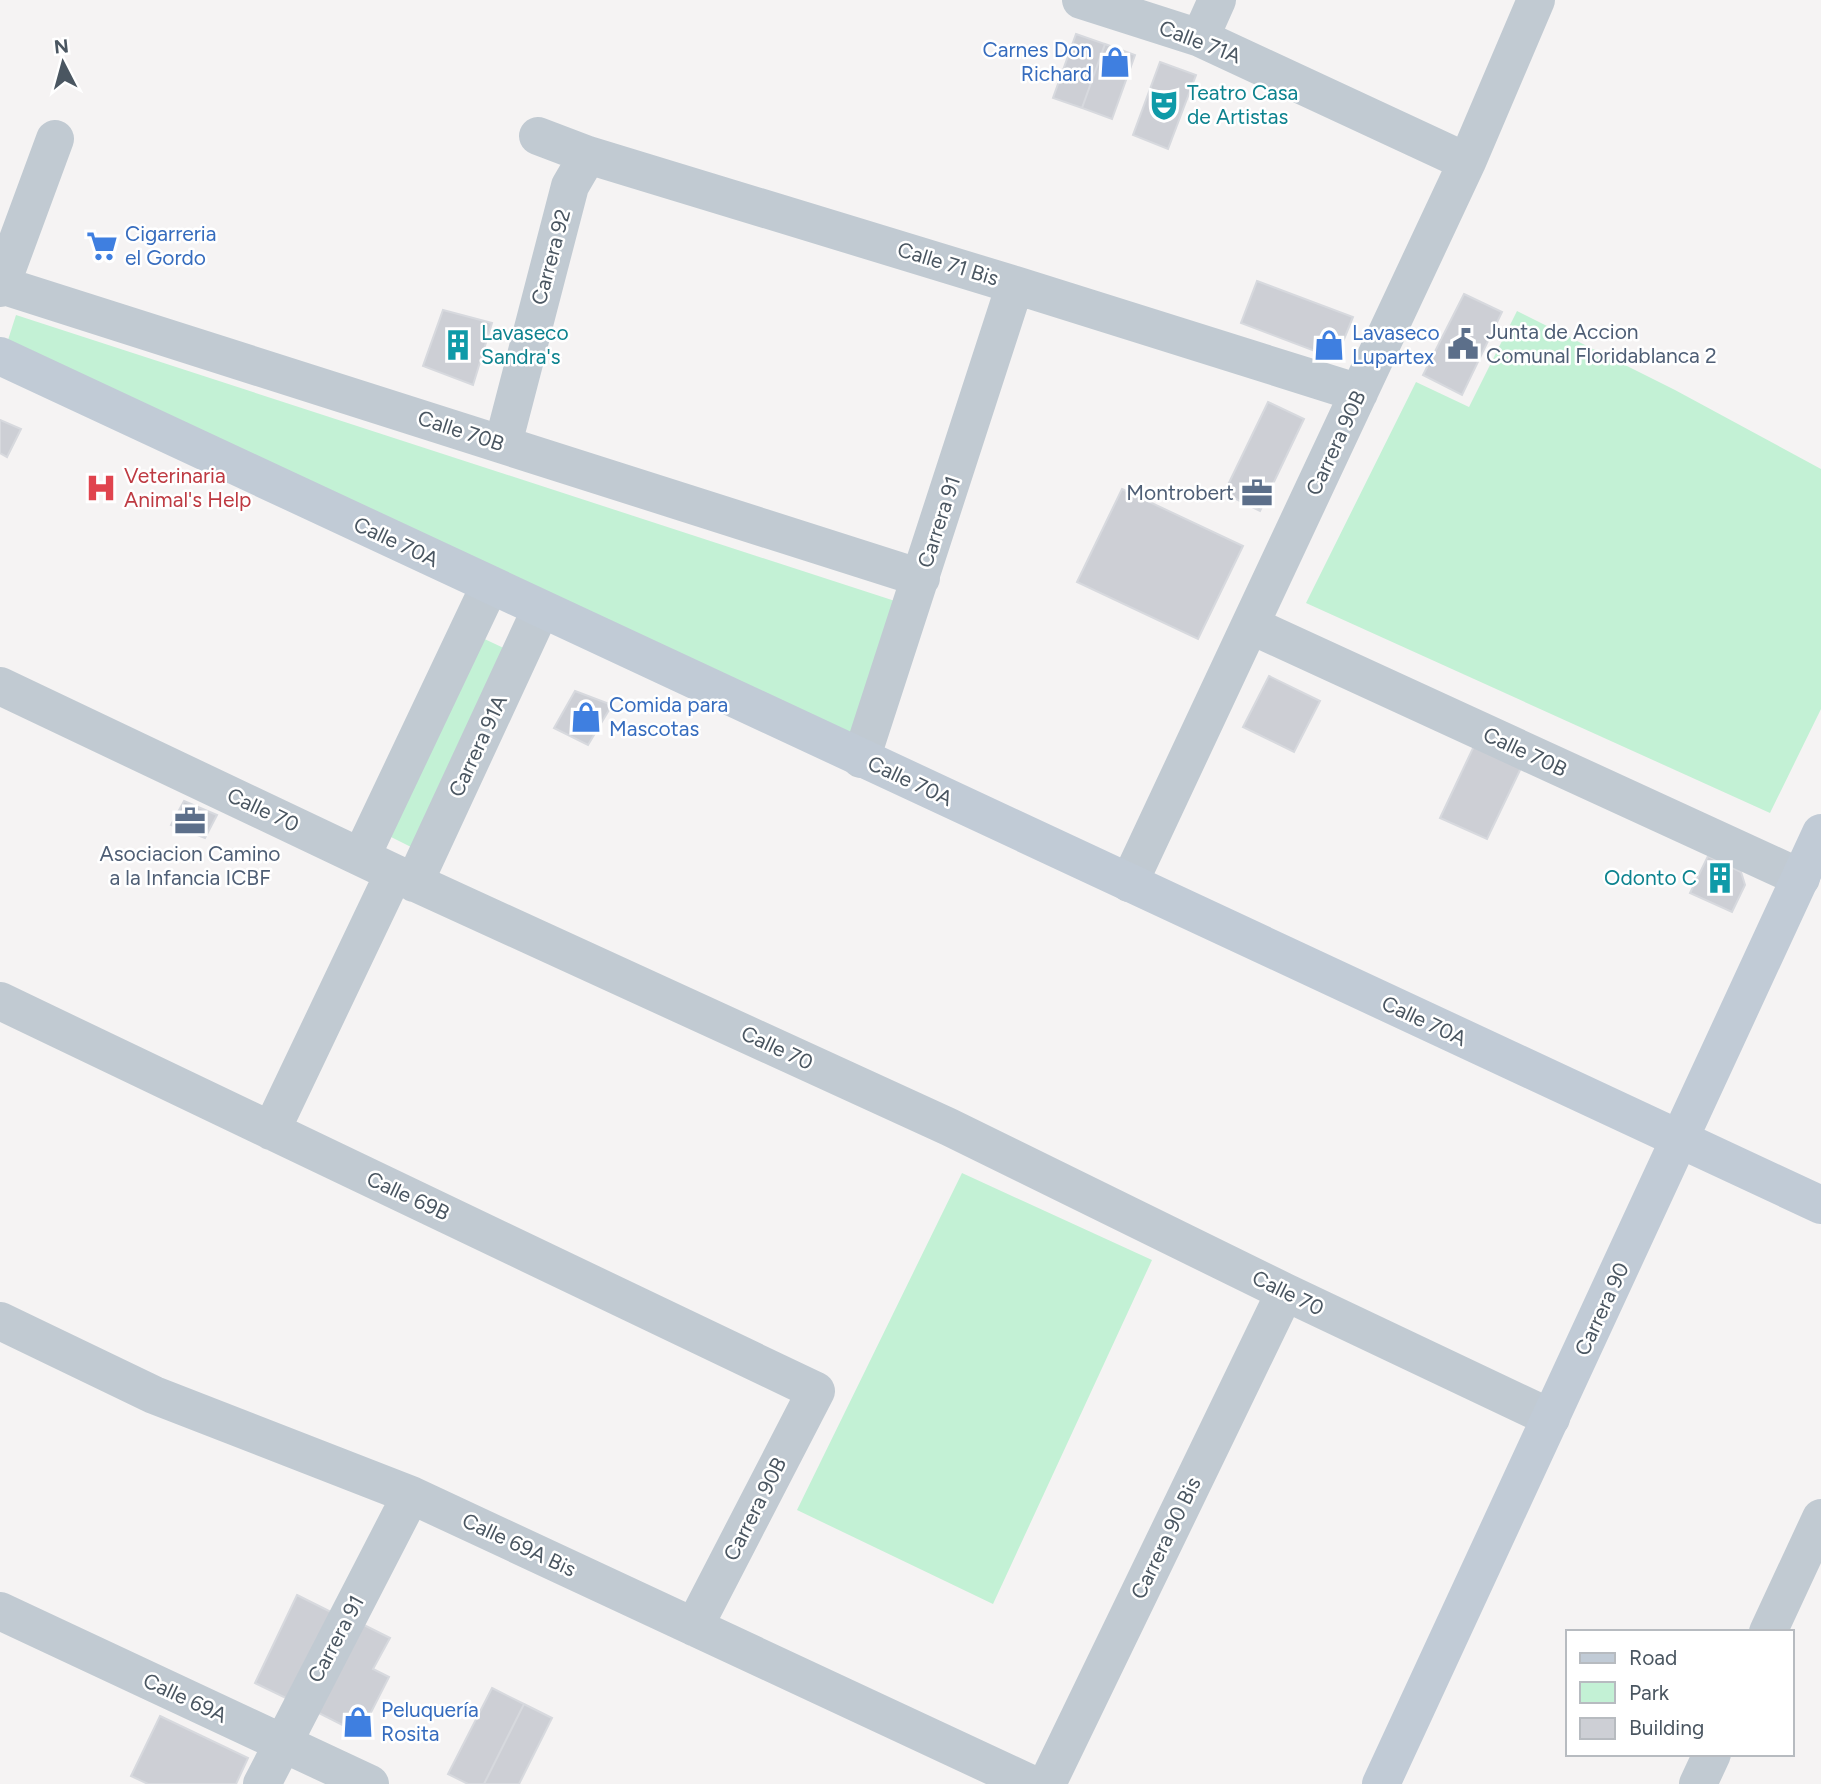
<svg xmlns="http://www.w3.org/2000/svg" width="1821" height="1784" viewBox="0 0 1821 1784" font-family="Figtree,sans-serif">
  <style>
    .green { fill: #c3f1d5 }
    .building { fill: #cdcfd5; stroke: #d7d9de; stroke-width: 2 }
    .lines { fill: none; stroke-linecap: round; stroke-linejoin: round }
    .street { stroke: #c1cad2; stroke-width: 38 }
    .secondary { stroke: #c1cbd6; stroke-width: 38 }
    .labels { text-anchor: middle; stroke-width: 5; stroke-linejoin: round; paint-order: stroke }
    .street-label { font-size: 21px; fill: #4a5661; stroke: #fff }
    .shop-label { font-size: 21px; fill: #366cbe; stroke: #fff; text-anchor: start }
    .culture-label { font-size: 21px; fill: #0d838f; stroke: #fff; text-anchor: start }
    .service-label { font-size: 21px; fill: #4e5e75; stroke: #fff; text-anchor: start }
    .health-label { font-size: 21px; fill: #be3a42; stroke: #fff; text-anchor: start }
  </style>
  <rect width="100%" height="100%" fill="#f5f3f3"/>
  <path class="green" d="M1517,311l158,79 146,79v240l-51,104 -464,-210 110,-221 53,25z
    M16,315l879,286 -43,136 -844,-397z
    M476,635l34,16 -95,198 -34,-17z
    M962,1173l190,87 -159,344 -196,-94z"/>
  <path class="building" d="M1076,34l29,10 -23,64 -29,-10z
    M1105,44l30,11 -23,64 -30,-11z
    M1160,62l36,13 -28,74 -35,-14z
    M1257,281l96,36 -17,42 -95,-36z
    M1464,294l38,18 -40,83 -39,-20z
    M443,310l49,13 -19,62 -50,-19z
    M1268,402l36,17 -44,92 -36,-18z
    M0,420l21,9 -14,28 -7,-4z
    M1122,489l121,57 -45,93 -121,-57z
    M1269,676l51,25 -26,51 -51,-25z
    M575,691l37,14 -24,40 -34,-17z
    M1474,746l47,22 -34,71 -47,-21z
    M184,801l33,14 -12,23 -34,-13z
    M1708,856l33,16 4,13 -13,27 -42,-19z
    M297,1595l40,20 -43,87 -39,-19z
    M356,1621l34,17 -17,31 16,8 -29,57 -49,-25z
    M492,1688l32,16 -40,80h-16l-20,-10z
    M524,1704l28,14 -33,66h-35z
    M160,1716l88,42 -12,26h-88l-17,-8z"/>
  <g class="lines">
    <path class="street" d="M1081,0l119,38 267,124
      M1200,38l17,-38
      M538,136l50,19 427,130 344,108
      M1,285l920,293
      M0,288l55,-149
      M503,444l67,-258 18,-31
      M1250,625l551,253
      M0,686l394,187 555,254 336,165 266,126
      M861,759l154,-474
      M361,857l129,-272
      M414,883l127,-274
      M1129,883l338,-721 69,-162
      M0,1001l816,390 -122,236
      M271,1131l123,-258
      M0,1321l154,74 257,100 620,289
      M0,1611l370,173
      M1768,1632l53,-114
      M262,1784l149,-289
      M1047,1784l238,-492
      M1698,1784l14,-30"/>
    <path class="secondary" d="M0,356l1821,849
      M1381,1784l440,-951"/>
  </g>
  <defs>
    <symbol id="shop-bare" viewBox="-9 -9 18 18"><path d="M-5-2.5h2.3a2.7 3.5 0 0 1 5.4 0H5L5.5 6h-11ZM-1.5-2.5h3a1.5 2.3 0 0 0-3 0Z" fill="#3f7fe0" stroke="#fff" stroke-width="2.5" paint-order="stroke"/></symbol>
    <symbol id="theatre-bare" viewBox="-9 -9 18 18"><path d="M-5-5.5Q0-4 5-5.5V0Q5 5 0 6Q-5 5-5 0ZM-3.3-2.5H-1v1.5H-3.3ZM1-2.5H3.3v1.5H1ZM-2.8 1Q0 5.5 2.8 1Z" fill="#0f9aa8" stroke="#fff" stroke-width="2.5" paint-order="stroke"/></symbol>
    <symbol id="supermarket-bare" viewBox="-9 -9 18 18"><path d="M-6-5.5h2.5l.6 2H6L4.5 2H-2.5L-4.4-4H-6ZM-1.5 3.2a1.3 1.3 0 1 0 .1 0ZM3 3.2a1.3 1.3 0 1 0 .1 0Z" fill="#3f7fe0" stroke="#fff" stroke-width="2.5" paint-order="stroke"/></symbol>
    <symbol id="civic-bare" viewBox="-9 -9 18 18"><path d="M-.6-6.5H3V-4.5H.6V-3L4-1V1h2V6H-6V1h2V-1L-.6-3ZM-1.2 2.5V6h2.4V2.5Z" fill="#5c6f8a" stroke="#fff" stroke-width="2.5" paint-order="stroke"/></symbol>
    <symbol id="building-bare" viewBox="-9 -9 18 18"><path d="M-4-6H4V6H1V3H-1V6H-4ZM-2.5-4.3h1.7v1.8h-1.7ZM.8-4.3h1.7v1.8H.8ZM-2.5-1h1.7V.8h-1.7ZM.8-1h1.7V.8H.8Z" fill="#0f9aa8" stroke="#fff" stroke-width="2.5" paint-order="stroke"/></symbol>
    <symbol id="hospital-bare" viewBox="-9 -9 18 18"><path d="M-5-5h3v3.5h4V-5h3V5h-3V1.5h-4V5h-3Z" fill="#e0444e" stroke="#fff" stroke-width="2.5" paint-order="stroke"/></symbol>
    <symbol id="office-bare" viewBox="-9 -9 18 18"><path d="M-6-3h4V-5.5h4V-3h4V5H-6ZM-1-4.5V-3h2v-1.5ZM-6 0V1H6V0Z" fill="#5c6f8a" stroke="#fff" stroke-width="2.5" paint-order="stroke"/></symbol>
  </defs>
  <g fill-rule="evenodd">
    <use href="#shop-bare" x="1093" y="40" width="44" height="44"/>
    <use href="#theatre-bare" x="1142" y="83" width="44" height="44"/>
    <use href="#supermarket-bare" x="80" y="224" width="44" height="44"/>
    <use href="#civic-bare" x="1441" y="322" width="44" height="44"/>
    <use href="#building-bare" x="436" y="323" width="44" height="44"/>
    <use href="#shop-bare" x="1307" y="323" width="44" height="44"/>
    <use href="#hospital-bare" x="79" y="466" width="44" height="44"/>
    <use href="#office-bare" x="1235" y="471" width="44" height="44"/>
    <use href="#shop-bare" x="564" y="695" width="44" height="44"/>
    <use href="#office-bare" x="168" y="799" width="44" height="44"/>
    <use href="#building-bare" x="1698" y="856" width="44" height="44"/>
    <use href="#shop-bare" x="336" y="1700" width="44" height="44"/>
  </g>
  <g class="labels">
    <g class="street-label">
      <text transform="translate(1200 42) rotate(21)" y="7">Calle 71A</text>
      <text transform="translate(551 257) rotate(-75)" y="7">Carrera 92</text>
      <text transform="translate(948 264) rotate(17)" y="7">Calle 71 Bis</text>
      <text transform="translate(461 431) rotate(18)" y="7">Calle 70B</text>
      <text transform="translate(1336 443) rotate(-65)" y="7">Carrera 90B</text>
      <text transform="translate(939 522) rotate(-72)" y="7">Carrera 91</text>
      <text transform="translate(396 542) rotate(25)" y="7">Calle 70A</text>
      <text transform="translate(478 746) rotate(-65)" y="7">Carrera 91A</text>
      <text transform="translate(1525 752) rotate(25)" y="7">Calle 70B</text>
      <text transform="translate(910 781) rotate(25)" y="7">Calle 70A</text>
      <text transform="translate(263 810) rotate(25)" y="7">Calle 70</text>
      <text transform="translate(1424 1021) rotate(25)" y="7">Calle 70A</text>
      <text transform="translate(777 1048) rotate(25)" y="7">Calle 70</text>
      <text transform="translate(408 1196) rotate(25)" y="7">Calle 69B</text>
      <text transform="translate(1288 1293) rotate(26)" y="7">Calle 70</text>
      <text transform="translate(1602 1309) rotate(-65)" y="7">Carrera 90</text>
      <text transform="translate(755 1509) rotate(-63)" y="7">Carrera 90B</text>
      <text transform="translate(1166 1538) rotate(-64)" y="7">Carrera 90 Bis</text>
      <text transform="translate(519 1545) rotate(25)" y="7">Calle 69A Bis</text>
      <text transform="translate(336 1639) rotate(-62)" y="7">Carrera 91</text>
      <text transform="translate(185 1698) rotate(25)" y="7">Calle 69A</text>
    </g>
    <g class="shop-label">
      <text x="1092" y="57" text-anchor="end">Carnes Don<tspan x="1092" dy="24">Richard</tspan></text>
      <text x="125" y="241">Cigarreria<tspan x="125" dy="24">el Gordo</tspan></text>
      <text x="1352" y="340">Lavaseco<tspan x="1352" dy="24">Lupartex</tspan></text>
      <text x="609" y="712">Comida para<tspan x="609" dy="24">Mascotas</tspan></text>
      <text x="381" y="1717">Peluquería<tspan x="381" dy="24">Rosita</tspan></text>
    </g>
    <g class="culture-label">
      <text x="1187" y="100">Teatro Casa<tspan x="1187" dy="24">de Artistas</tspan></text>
      <text x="481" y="340">Lavaseco<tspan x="481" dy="24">Sandra's</tspan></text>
      <text x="1697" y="885" text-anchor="end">Odonto C</text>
    </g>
    <g class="service-label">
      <text x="1486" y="339">Junta de Accion<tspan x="1486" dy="24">Comunal Floridablanca 2</tspan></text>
      <text x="1234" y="500" text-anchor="end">Montrobert</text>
      <text x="190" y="861" text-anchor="middle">Asociacion Camino<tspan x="190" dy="24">a la Infancia ICBF</tspan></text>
    </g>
    <g class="health-label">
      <text x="124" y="483">Veterinaria<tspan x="124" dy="24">Animal's Help</tspan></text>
    </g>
  </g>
  <rect x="1566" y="1630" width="228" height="126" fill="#ffffff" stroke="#b7bbc0" stroke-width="2"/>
  <rect x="1580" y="1653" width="35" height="10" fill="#c1cbd6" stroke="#b7bbc0" stroke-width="2"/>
  <text x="1629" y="1665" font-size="21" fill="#4a5661">Road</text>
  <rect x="1580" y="1682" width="35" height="21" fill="#c3f1d5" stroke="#b7bbc0" stroke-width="2"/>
  <text x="1629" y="1700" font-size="21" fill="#4a5661">Park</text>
  <rect x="1580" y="1718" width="35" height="21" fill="#cdcfd5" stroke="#b7bbc0" stroke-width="2"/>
  <text x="1629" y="1735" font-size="21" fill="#4a5661">Building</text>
  <g transform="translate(63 63) rotate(354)" stroke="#ffffff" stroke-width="5" paint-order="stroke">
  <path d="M0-5L12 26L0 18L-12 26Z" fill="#4a5661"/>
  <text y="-10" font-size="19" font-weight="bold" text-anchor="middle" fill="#4a5661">N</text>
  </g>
</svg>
